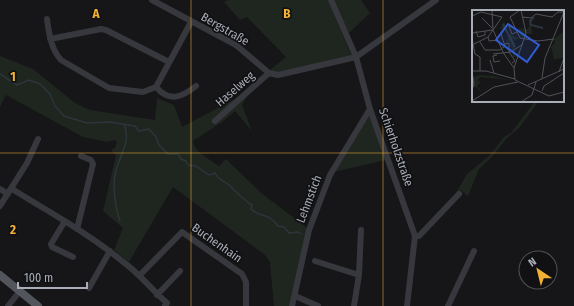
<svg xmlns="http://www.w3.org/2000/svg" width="574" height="306" viewBox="0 0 574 306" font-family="'Fira Sans Condensed',sans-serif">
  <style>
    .green { fill: #1e261f }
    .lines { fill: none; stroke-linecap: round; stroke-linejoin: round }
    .stream { stroke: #2c353c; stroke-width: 1.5 }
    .minor { stroke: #37383d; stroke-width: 6 }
    .major { stroke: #53555c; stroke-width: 8 }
    .grid { fill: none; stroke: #f2b134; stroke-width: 1; stroke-opacity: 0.55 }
    .labels { text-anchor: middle; stroke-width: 3.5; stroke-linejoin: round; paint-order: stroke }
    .street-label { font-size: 12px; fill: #a8adb8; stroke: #111113 }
    .inset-river { fill: none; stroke: #2c353c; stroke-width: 2 }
    .inset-road { fill: none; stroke: #505258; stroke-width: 1 }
    .view { fill: #325cd3; fill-opacity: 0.15; stroke: #325cd3; stroke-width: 2 }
    .inset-edge { fill: none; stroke: #a8adb8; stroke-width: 2 }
    .grid-label { font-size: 13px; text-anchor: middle; font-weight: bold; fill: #f2b134; stroke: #111113; stroke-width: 3.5; stroke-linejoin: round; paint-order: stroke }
  </style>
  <rect width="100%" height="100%" fill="#161618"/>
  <path class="green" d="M228,0h100l23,55 -73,18 -9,-2 17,-14 -39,-40 -7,3 -16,-18z
    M332,0h29l9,13 -23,22z
    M0,56l33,13 42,34 15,7 65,10 2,-22 17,7 8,22 64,-34 2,2 -6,10 10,26 -17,-20 -13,11 -29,19c1,11 18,19 26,25l7,-7 34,33 47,36 -18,78h-15l-4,-44 -5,-7 -92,-68 -44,75 -15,-12 9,-22 -20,-17 13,-56 -5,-5 4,-2 2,-6 -2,-2 -8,2 -24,-5 -77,-42 -6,12z
    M535,101h4l-20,27 -13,11 -14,18 -13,12 -11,27 -8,-6 -7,8 14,-24 22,-18 15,-19 7,-4z
    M370,115l16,45 -52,12z"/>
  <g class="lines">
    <path class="stream" d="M0,74l17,11 12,-5 11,4 10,10 5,12 9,10 23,7 23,-1 25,4 4,5 10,-2 7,8 3,8 9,9h10l3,5 5,2 2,4 8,1 13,9 6,-2c4,8 8,7 14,12 8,7 13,14 23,20l-1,4c9,9 17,3 27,17l6,1 5,6 9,-1 3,2
      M120,221c-5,-14 -8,-37 -4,-51 5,-17 15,-28 8,-46"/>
    <path class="minor" d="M152,0l84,45 33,28 9,2 78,-18 80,-57
      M331,0l25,57 14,52 45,127 -8,70
      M47,19c2,15 4,30 14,41l48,28 34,4 13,-5 35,-65
      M50,39l51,-10 5,1 63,32
      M156,87c14,16 26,10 40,-1
      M215,121l54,-48
      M0,189l8,5
      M12,189c37,23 76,44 110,72 17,12 29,28 45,42l-2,3
      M0,206l27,-43 11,-24
      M65,221l-14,23 1,3 21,10
      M77,229l16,-65 -2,-4 -10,-4
      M415,236h4l40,-42
      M315,261l44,14
      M140,275l42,-43 60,42 4,8v24
      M89,288l21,-37
      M157,295l23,-24
      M295,296l23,10
      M8,306l12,-15
      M292,306l17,-76 21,-55 40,-66
      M354,306l5,-31 2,-45
      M448,306l26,-55"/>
    <path class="major" d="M0,275l38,31"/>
  </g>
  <path class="grid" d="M191,0v306M383,0v306M0,153h574"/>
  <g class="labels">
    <g class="street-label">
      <text transform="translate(225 29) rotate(30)" y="4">Bergstraße</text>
      <text transform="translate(235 89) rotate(-41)" y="4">Haselweg</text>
      <text transform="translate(396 147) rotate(71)" y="4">Schierholzstraße</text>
      <text transform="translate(309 199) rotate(-69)" y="4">Lehmstich</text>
      <text transform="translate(217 243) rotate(35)" y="4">Buchenhain</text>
    </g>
  </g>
  <g transform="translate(472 10)">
    <rect width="92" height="92" fill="#161618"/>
    <path d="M62,10l-3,3 1,11h-6l1,4 -6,-1 -3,-9 10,1 2,-8zM32,11l4,12 10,5 -2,2 -3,-1 3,9 -4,3 5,6h-4l-3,-16 -5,2 4,-7 -5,-7h-4zM92,21v27l-15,2 5,-1 -3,-12 4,-4 -1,-4zM8,65l13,1 16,4 -29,-3 -2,3 3,2 -4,4 6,7 -9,-7 -2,3v-11z" fill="#1e261f"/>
    <path class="inset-river" d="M62,7l-4,4 1,4 12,3M31,14l12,23"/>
    <path class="inset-road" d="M20,0l1,20 11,24 10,14 1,12 34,16 15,-4M0,6l9,-4 21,5M38,7l10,21 18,3 16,-2M38,7l10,-7M50,7l9,1 5,-4 16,3 6,-5h6M10,8l10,10M37,16l3,8 5,-2M4,21l2,6 7,-2v-4M0,23l20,-3M16,27l1,4 9,-1M0,28l3,16 5,3v14M8,32l5,8h15l5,-4 -4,-12M2,34l14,-7 14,-20M33,34l4,-1v9l6,9 -3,2M21,44l18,-2 12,-8M25,45l-4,1 1,6 6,-1M18,50l4,13M42,58l12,-35 -5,-23M0,61h14l29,8M87,62l5,-14M70,68l3,-20 19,-46M56,75l36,-16M0,79l2,-4 -2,-14M70,81l2,-5 20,-13M0,91l22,-14 24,-5M49,92l11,-7 4,-13"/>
    <path class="view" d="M36,14l31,21 -12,17 -31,-22z"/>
    <rect width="92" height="92" class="inset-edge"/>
  </g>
  <g class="grid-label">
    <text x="96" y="18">A</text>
    <text x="287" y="18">B</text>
    <text x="13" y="81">1</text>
    <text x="13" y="234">2</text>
  </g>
  <g transform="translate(538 270) rotate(325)"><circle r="19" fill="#111113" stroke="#4d4f55"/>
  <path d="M0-3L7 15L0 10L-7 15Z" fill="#f2b134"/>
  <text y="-6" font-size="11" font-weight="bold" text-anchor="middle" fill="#a8adb8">N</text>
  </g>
  <path d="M18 282v6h69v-6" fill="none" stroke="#a8adb8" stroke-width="2"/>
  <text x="24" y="282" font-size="12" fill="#a8adb8" stroke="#111113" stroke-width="3" paint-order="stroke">100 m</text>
</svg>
